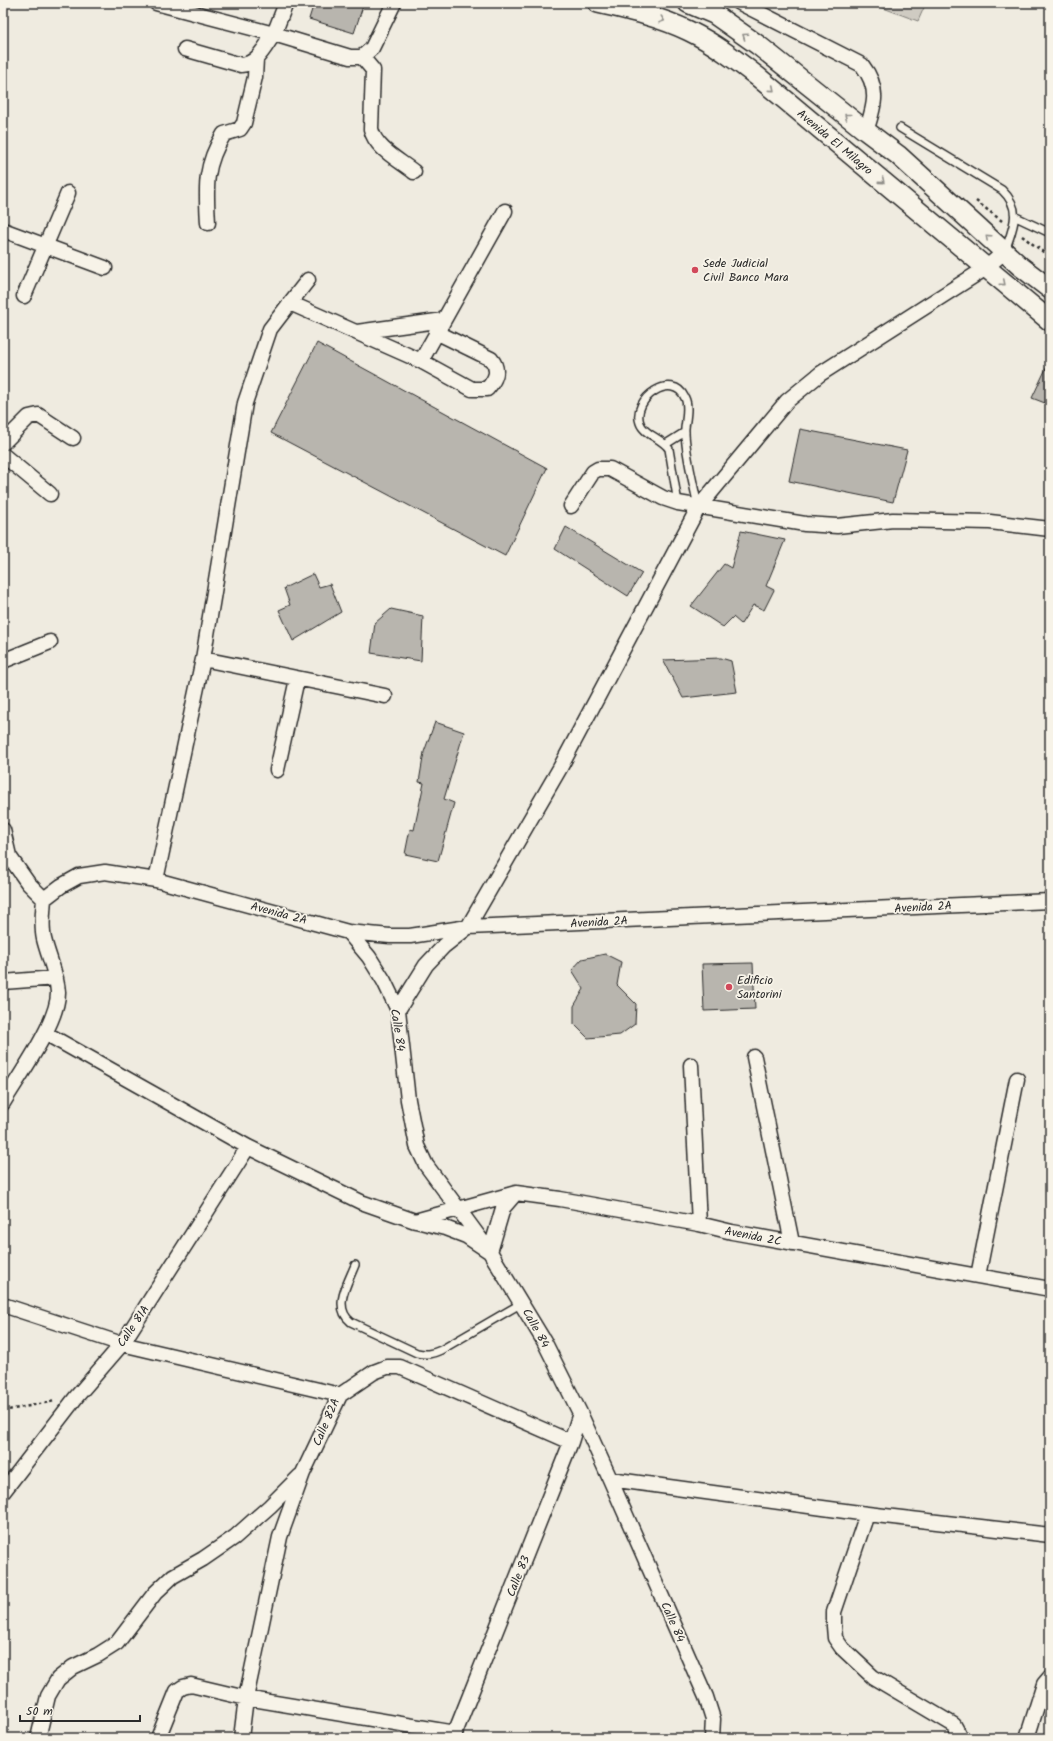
<svg xmlns="http://www.w3.org/2000/svg" width="1053" height="1741" viewBox="0 0 1053 1741" font-family="Kalam,sans-serif">
  <style>
    .green { fill: #cfcbc2; stroke: #7d7b76 }
    .building { fill: #b8b5ae; stroke: #2b2b2b }
    .lines { fill: none; stroke-linecap: round; stroke-linejoin: round }
    .lane-casing { stroke: #2b2b2b; stroke-width: 10 }
    .street-casing { stroke: #2b2b2b; stroke-width: 17 }
    .secondary-casing { stroke: #2b2b2b; stroke-width: 22 }
    .path { stroke: #2b2b2b; stroke-width: 2.5; stroke-dasharray: 3 3; stroke-linecap: butt }
    .lane { stroke: #f7f3e8; stroke-width: 7 }
    .street { stroke: #f7f3e8; stroke-width: 14 }
    .secondary { stroke: #f7f3e8; stroke-width: 19 }
    .oneway { stroke: #918f8a }
    .poi-dot { fill: #d1495b; stroke: #f7f3e8; stroke-width: 1.5 }
    .labels { text-anchor: middle; stroke-width: 3.5; stroke-linejoin: round; paint-order: stroke }
    .street-label { font-size: 12px; fill: #2b2b2b; stroke: #f7f3e8 }
    .poi-label { font-size: 12px; fill: #2b2b2b; stroke: #f7f3e8; text-anchor: start }
  </style>
  <rect width="100%" height="100%" fill="#efebe0"/>
  <filter id="ink" filterUnits="userSpaceOnUse"><feTurbulence type="fractalNoise" baseFrequency=".025" numOctaves="2"/><feDisplacementMap in="SourceGraphic" scale="8" xChannelSelector="R" yChannelSelector="G"/><feConvolveMatrix kernelMatrix="1 2 1 2 8 2 1 2 1" color-interpolation-filters="sRGB"/></filter>
  <g filter="url(#ink)">
    <path class="green" d="M870,3h56l-8,18z"/>
    <path class="building" d="M314,3h50l-10,30 -45,-14z
      M317,343l230,125 -42,88 -234,-123z
      M1050,360v45l-18,-7z
      M800,429l107,21 -14,52 -104,-21z
      M566,527l76,46 -14,23 -73,-47z
      M741,531l44,9 -19,46 8,4 -10,20 -11,-5 -12,19 -8,-7 -10,10 -32,-21 33,-42 7,4z
      M313,574l6,13 11,-3 11,28 -48,29 -14,-31 11,-5 -6,-17z
      M391,609l32,7 -2,45 -50,-8 4,-30z
      M721,658l10,3 6,31 -54,6 -20,-38z
      M435,722l29,10 -20,67 10,4 -16,58 -33,-7 5,-25 4,1 10,-47 -5,-1 5,-30z
      M605,954l16,8 -4,23 19,19 -1,20 -15,11 -32,3 -14,-14v-18l10,-17 -12,-19 10,-11z
      M753,963l2,46 -51,2 -2,-47z"/>
    <g class="lines">
      <defs>
        <path id="lane" d="M900,128l102,62c21,20 11,37 3,61
          M1016,217l34,16
          M666,444l19,-12
          M678,503l-9,-54c-7,-11 -25,-14 -29,-26 -9,-24 33,-53 45,-25 4,8 1,21 0,30 -1,21 9,57 13,79
          M355,1265c-7,18 -23,42 -4,57l66,31c10,2 15,1 24,-3l81,-47"/>
        <path id="street" d="M156,3l118,31c-9,12 -16,30 -33,31l-56,-16
          M286,3l-12,31 76,23h12l10,-9 22,-45
          M740,3l122,62c18,23 13,40 4,66
          M362,57l11,13 -2,59c4,19 28,31 43,43
          M208,223c-2,-35 -4,-57 16,-89l16,-5 4,-6 11,-46 1,-18
          M3,230l102,38
          M24,296l44,-103
          M290,303l18,-23
          M357,332l87,-12
          M421,361l84,-150
          M3,443l26,-26 9,-2 35,23
          M3,455l47,39
          M571,506l22,-34 5,-3h12l53,29 15,5 127,21 32,2 56,-6 97,2 60,7
          M203,659l182,37
          M3,661l47,-19
          M277,770l20,-91
          M3,830l6,26 19,27 16,16
          M156,880l47,-221 42,-256 25,-74 20,-26 131,58 51,28h15c9,-10 13,-19 4,-30l-55,-27
          M44,899l17,-13 18,-10 26,-4 51,8 192,52 42,4h20l58,-9 582,-26
          M348,932l21,25 15,24 14,29 10,90 9,46 9,19 64,87 54,89 36,72 30,66 96,218 7,22 -1,19
          M3,982l53,-4
          M398,1010l28,-45 18,-19 24,-19 92,-159 138,-260 89,-107 33,-27 166,-106 18,-16
          M45,1033l203,114 113,55 54,19 101,-28 44,6 139,25 33,8 318,57
          M754,1057l38,186
          M691,1065l8,159
          M3,1103c16,-27 56,-82 55,-111 -1,-18 -10,-36 -14,-53 -3,-13 -1,-27 0,-40
          M416,1221l29,7 21,8 24,16 13,-44 13,-15
          M978,1276l39,-197
          M3,1305l119,39 218,51 -37,78 -23,64 -34,161 -5,40
          M340,1395l34,-23 13,-5h13l171,75
          M610,1479l257,35 183,21
          M3,1492l74,-96 45,-52 126,-197
          M867,1514l-33,98v14l1,12 7,10 31,29 81,48 7,13
          M38,1738l10,-42 10,-17 15,-12 25,-12 19,-12 38,-50 18,-17 30,-17 32,-22 35,-31 30,-30
          M158,1738l19,-47 6,-4 8,-2 55,13 209,35
          M455,1738v-5l116,-291 9,-29
          M1027,1738l17,-54 6,-7"/>
        <path id="secondary" d="M598,3c31,7 62,14 91,28 25,12 47,29 69,46l292,244
          M688,3l26,11 44,31 108,86 32,24 122,111 30,23"/>
      </defs>
      <use href="#lane" class="lane-casing"/>
      <use href="#street" class="street-casing"/>
      <use href="#secondary" class="secondary-casing"/>
      <path class="path" d="M976,201l26,20
        M1022,236l28,21
        M3,1411l52,-10"/>
      <use href="#lane" class="lane"/>
      <use href="#street" class="street"/>
      <use href="#secondary" class="secondary"/>
    </g>
    <defs><path id="oneway-chevron" d="M-2-3.5L2.5 0L-2 3.5" fill="none" stroke-width="1.6" stroke-linecap="round" stroke-linejoin="round"/></defs>
    <g class="oneway">
      <use href="#oneway-chevron" transform="translate(662 20) rotate(19)"/>
      <use href="#oneway-chevron" transform="translate(745 36) rotate(-145)"/>
      <use href="#oneway-chevron" transform="translate(772 89) rotate(40)"/>
      <use href="#oneway-chevron" transform="translate(847 116) rotate(-142)"/>
      <use href="#oneway-chevron" transform="translate(882 181) rotate(40)"/>
      <use href="#oneway-chevron" transform="translate(988 237) rotate(-138)"/>
      <use href="#oneway-chevron" transform="translate(1003 283) rotate(40)"/>
    </g>
  </g>
  <g class="poi-dot">
    <circle cx="695" cy="270" r="4"/>
    <circle cx="729" cy="987" r="4"/>
  </g>
  <g class="labels">
    <g class="street-label">
      <text transform="translate(835 142) rotate(40)" y="4">Avenida El Milagro</text>
      <text transform="translate(923 907) rotate(-3)" y="4">Avenida 2A</text>
      <text transform="translate(279 913) rotate(15)" y="4">Avenida 2A</text>
      <text transform="translate(599 922) rotate(-3)" y="4">Avenida 2A</text>
      <text transform="translate(398 1030) rotate(81)" y="4">Calle 84</text>
      <text transform="translate(753 1236) rotate(11)" y="4">Avenida 2C</text>
      <text transform="translate(133 1326) rotate(-56)" y="4">Calle 81A</text>
      <text transform="translate(536 1328) rotate(61)" y="4">Calle 84</text>
      <text transform="translate(326 1422) rotate(-67)" y="4">Calle 82A</text>
      <text transform="translate(518 1576) rotate(-68)" y="4">Calle 83</text>
      <text transform="translate(673 1622) rotate(66)" y="4">Calle 84</text>
    </g>
    <g class="poi-label">
      <text x="703" y="267">Sede Judicial<tspan x="703" dy="14">Civil Banco Mara</tspan></text>
      <text x="737" y="984">Edificio<tspan x="737" dy="14">Santorini</tspan></text>
    </g>
  </g>
  <rect width="1053" height="1741" fill="none" stroke="#f7f3e8" stroke-width="16"/>
  <rect x="8" y="8" width="1037" height="1725" fill="none" stroke="#2b2b2b" stroke-width="1.5" filter="url(#ink)"/>
  <path d="M20 1715v6h120v-6" fill="none" stroke="#2b2b2b" stroke-width="2"/>
  <text x="26" y="1715" font-size="12" fill="#2b2b2b" stroke="#f7f3e8" stroke-width="3" paint-order="stroke">50 m</text>
</svg>
